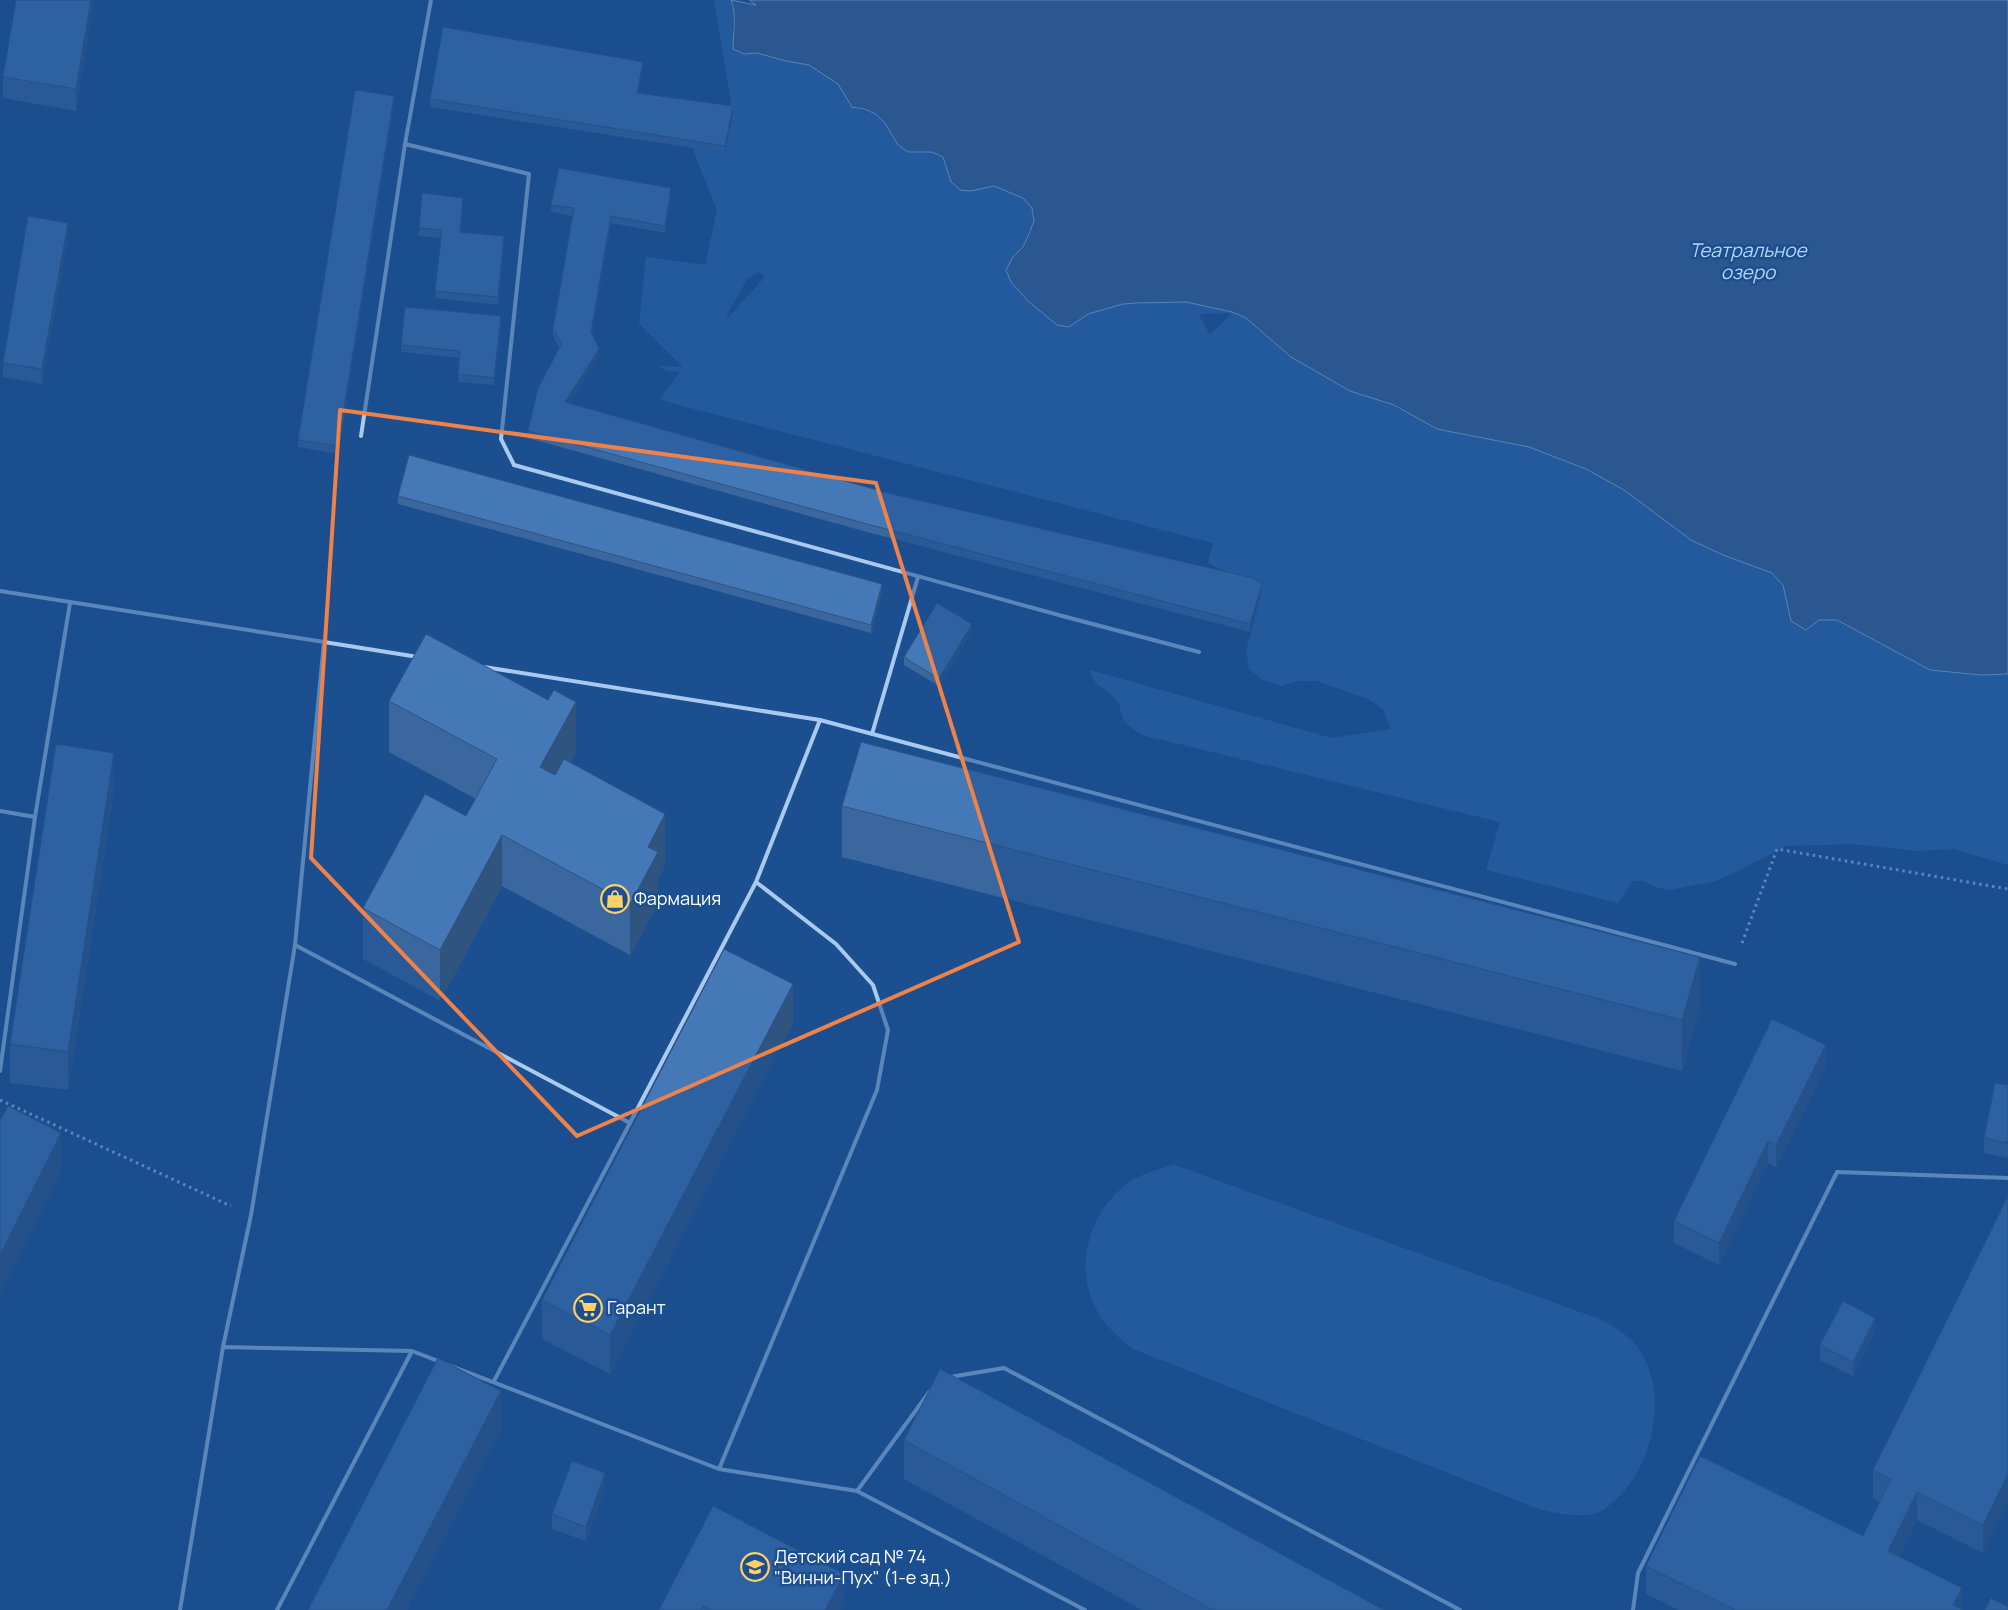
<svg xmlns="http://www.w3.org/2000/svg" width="2008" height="1610" viewBox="0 0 2008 1610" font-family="Manrope,sans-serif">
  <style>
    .green { fill: #2e69ad; fill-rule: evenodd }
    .water { fill: #3c6290; stroke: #9cc4f0 }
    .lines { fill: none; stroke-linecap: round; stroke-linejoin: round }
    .path { stroke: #a9c9ee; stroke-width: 3; stroke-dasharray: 2.5 4; stroke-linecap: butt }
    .lane { stroke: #a9c9ee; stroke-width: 4 }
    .wall { fill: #3a679d }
    .shaded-wall { fill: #305480 }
    .building { fill: #4478b7; stroke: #305480 }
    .marked { fill: none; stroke: #ee8249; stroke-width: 4; stroke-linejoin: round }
    .labels { text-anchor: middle; stroke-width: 5; stroke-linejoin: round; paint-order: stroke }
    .poi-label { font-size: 18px; fill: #fff; stroke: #1b4f8f; text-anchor: start }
    .water-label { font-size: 19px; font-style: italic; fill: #b5d3f5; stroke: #1b4f8f }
  </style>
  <rect width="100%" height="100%" fill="#1b4f8f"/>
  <path class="green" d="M714,0h17l4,9 -3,20 12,25 13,-1 29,8 23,4 29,19 14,23 24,7 9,9 13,22 10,7h24l11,5 8,25 20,9 23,-5 7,2 22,10 9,10 2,13 -11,26 -10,10 -2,25 17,19 10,7 9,9 22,10 19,-13 35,-10 63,-2 46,10 14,6 45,39 59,34 44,14 43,24 92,18 57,22 38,21 67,50 32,15 49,18 11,12 4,19 32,16h18l93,50 51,5 27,-1v191l-54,-16 -36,2 -65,-7 -67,2 -48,25 -25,11 -44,8 -10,-2 -17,-7h-9l-15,22 -132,-33 14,-48 -358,-87c-9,-6 -19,-12 -21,-22 -1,-6 -1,-10 -6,-15 -11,-12 -20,-9 -25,-28l241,68 60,-9 -8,-20 -15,-10 -51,-18h-19l-17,5 -18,-6 -14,-11 -3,-18 16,-60 -54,-28 5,-20 -553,-143 20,-28 -12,-1 -11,-5 26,1 -44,-43 7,-67 59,8 12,-55 -25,-62 33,5 8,-40zM759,272l6,5 -39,43 3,-9 19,-33zM1232,313l-22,22 -11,-20v-1z
    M1175,1165l424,154c20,10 34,18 45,39 23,44 7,111 -30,143 -4,3 -8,8 -12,10 -15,8 -45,3 -60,-1l-409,-161c-15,-12 -29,-24 -38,-42 -20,-40 -6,-92 28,-120 14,-12 34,-18 52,-22z"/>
  <path class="water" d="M731,0l25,5 -7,-5h1259v674l-27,1 -51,-5 -93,-50h-18l-13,10 -15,-9 -8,-36 -11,-12 -49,-18 -32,-15 -67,-50 -38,-21 -57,-22 -92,-18 -43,-24 -44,-14 -59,-34 -45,-39 -14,-6 -46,-10 -50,1 -13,1 -35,10 -19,13 -12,-2 -29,-24 -17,-19 -5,-12 7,-13 10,-10 6,-13 5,-13 -2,-13 -9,-10 -29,-12 -23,5 -11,-1 -9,-8 -8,-25 -11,-5h-24l-10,-7 -13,-22 -9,-9 -12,-5 -12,-2 -14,-23 -29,-19 -23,-4 -29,-8 -13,1 -11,-5c0,-15 4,-36 -2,-49z"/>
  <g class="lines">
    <path class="path" d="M1742,943l35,-94 231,40
      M0,1100l231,106"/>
    <path class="lane" d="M405,144l124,30 -28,265 13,26 552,152 133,35
      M361,436l44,-292 26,-144
      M0,591l324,51 -29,303 -44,270 -28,132 -43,263
      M324,642l94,15
      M484,667l336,53
      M872,734l46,-157
      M0,811l35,6 -35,254
      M35,817l35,-214
      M295,945l335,178 -136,258
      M630,1123l126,-241 64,-162 915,244
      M223,1347l189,4 307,118 138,22 228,119
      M950,1377l54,-9 456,242
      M719,1469l158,-379 11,-60 -15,-45 -37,-41 -80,-62
      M857,1491l73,-100
      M277,1610l135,-259
      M1633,1610l5,-37 199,-401 171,6"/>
  </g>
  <path class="wall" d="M94,0l-18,111 -73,-13v-21z
    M643,69l-5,24 95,20 -8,40 -295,-46v-8z
    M394,104l-56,350 -40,-7v-7z
    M671,195l-6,38 -54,-10 -19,111 7,22 -30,47 319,90 374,98 -12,41 -383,-100 -339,-94v-7l31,-84 -6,-11v-7l20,-113 -22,-4v-7z
    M463,205l-2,27 43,12 -6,61 -63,-7v-7l6,-53 -22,-2v-8z
    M68,238l-26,146 -39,-7v-14z
    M501,324l-7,61 -36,-3 2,-24 -59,-6v-7z
    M398,496l484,96 -11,41 -473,-129z
    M972,632l-33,54 -35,-21v-8z
    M389,701l187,51 -6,11 95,102 -7,14v24l-28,52 -128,-69 -62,115 -77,-42v-51l103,-92 10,-17 -87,-47z
    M114,792l-46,298 -58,-7v-39z
    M842,806l858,202 -18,63 -840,-214z
    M793,1023l-183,351 -68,-35v-39z
    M1826,1066l-50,101 -8,-4 -49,102 -45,-22v-22z
    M2008,1085v73l-24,-5v-15z
    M2008,1196l-25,357 -66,-33 -18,37 65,53h-285l-33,-16v-28l217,-30 17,-34 -7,-4v-28z
    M1875,1332l-22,44 -33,-16v-15z
    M904,1440l480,170h-242l-238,-131z
    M605,1488l-19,53 -34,-12v-15z
    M713,1506l131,96 -4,8h-181z"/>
  <path class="shaded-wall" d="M91,0h3l-18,111v-22z
    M643,62v7l-6,31v-7z
    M394,96v8l-56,350v-8z
    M733,106v7l-8,40v-7z
    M671,188v7l-6,38v-7z
    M463,198v7l-3,35v-8z
    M611,216v7l-20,116v-7z
    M68,223v15l-26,146v-15z
    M504,236v8l-6,61v-8z
    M501,316v8l-7,61v-7z
    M599,349v7l-34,54v-8z
    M882,584v8l-11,41v-8z
    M1262,584v7l-12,41v-8z
    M972,624v8l-33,54v-7z
    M576,702v50l-36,66v-51z
    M114,753v39l-46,298v-38z
    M665,814v51l-7,14v24l-28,52v-51l18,-57z
    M502,835v51l-62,115v-51z
    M1700,957v51l-18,63v-51z
    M793,984v39l-183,351v-39z
    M1826,1045v21l-50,101v-22z
    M61,1133v39l-61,122v-39z
    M1768,1141v22l-49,102v-22z
    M1875,1318v14l-22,44v-14z
    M501,1391v39l-94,180h-20z
    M605,1473v15l-19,53v-14z
    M2008,1474v28l-25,51v-28z
    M1917,1492v28l-29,59v-28z
    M844,1574v28l-4,8h-15z
    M1962,1588v22l-9,-5z"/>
  <path class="building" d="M16,0h75l-15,89 -73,-12z
    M443,27l200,35 -6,31 96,13 -8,40 -295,-47z
    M355,90l39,6 -56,350 -40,-6z
    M559,168l112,20 -6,38 -54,-10 -20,116 8,17 -34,53 323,91 365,85 9,6 -12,40 -383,-100 -339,-93 10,-43 24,-45 -9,-14 21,-121 -23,-3z
    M422,193l41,5 -3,34 44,4 -6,61 -63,-6 7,-61 -23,-2z
    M28,216l40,7 -26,146 -39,-6z
    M405,307l96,9 -7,62 -36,-4 2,-23 -59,-6z
    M409,455l473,129 -11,41 -473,-129z
    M937,603l35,21 -33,55 -35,-22z
    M426,634l122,66 6,-10 22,12 -36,65 15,8 9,-16 101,55 -17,33 10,5 -28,52 -128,-69 -62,115 -77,-42 62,-114 41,22 31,-57 -108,-58z
    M861,742l839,215 -18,63 -840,-214z
    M56,744l58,9 -46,299 -58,-8z
    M724,949l69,35 -183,351 -68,-35z
    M1772,1019l54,26 -50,100 -8,-4 -49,102 -45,-22z
    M1995,1083l13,2v58l-24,-5z
    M8,1106l53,27 -61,122v-134z
    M2008,1196v278l-25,51 -66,-33 -29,59 74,37 -9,17 11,5h-229l-89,-44 54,-110 163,80 28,-57 -18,-9z
    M1843,1301l32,17 -22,44 -33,-17z
    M438,1358l63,33 -114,219h-79z
    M940,1369l444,241h-171l-309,-170z
    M572,1461l33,12 -19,54 -34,-13z
    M713,1506l131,68 -19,36h-115l-7,-4 -2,4h-42z
    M1991,1598l17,9v3h-23z"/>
  <path d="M0 0H2008V1610H0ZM340,410l536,73 143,459 -442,194 -266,-278z" fill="#1b4f8f" fill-opacity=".55" fill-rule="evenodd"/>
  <path class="marked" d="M340,410l536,73 143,459 -442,194 -266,-278z"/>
  <defs>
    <symbol id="shop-ring" viewBox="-11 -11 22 22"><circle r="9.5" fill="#1b4f8f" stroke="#ffd166" stroke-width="1.5"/><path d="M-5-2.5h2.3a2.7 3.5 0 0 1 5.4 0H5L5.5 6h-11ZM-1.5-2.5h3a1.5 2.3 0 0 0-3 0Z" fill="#ffd166"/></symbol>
    <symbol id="supermarket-ring" viewBox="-11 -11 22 22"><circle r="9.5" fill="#1b4f8f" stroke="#ffd166" stroke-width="1.5"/><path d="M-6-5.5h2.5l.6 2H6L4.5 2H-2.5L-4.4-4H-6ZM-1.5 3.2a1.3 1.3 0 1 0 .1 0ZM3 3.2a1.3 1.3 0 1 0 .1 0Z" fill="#ffd166"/></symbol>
    <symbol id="school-ring" viewBox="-11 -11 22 22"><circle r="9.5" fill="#1b4f8f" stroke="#ffd166" stroke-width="1.5"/><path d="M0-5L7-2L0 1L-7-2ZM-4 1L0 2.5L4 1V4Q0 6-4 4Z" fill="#ffd166"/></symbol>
  </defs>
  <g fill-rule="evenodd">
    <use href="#shop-ring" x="599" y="883" width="32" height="32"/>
    <use href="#supermarket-ring" x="572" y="1292" width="32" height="32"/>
    <use href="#school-ring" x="739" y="1551" width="32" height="32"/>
  </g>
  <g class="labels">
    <g class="poi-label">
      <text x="634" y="905">Фармация</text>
      <text x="607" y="1314">Гарант</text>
      <text x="774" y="1563">Детский сад № 74<tspan x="774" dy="21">"Винни-Пух" (1-е зд.)</tspan></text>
    </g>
    <g class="water-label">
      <text x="1748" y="257">Театральное<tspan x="1748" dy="22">озеро</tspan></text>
    </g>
  </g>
</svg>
